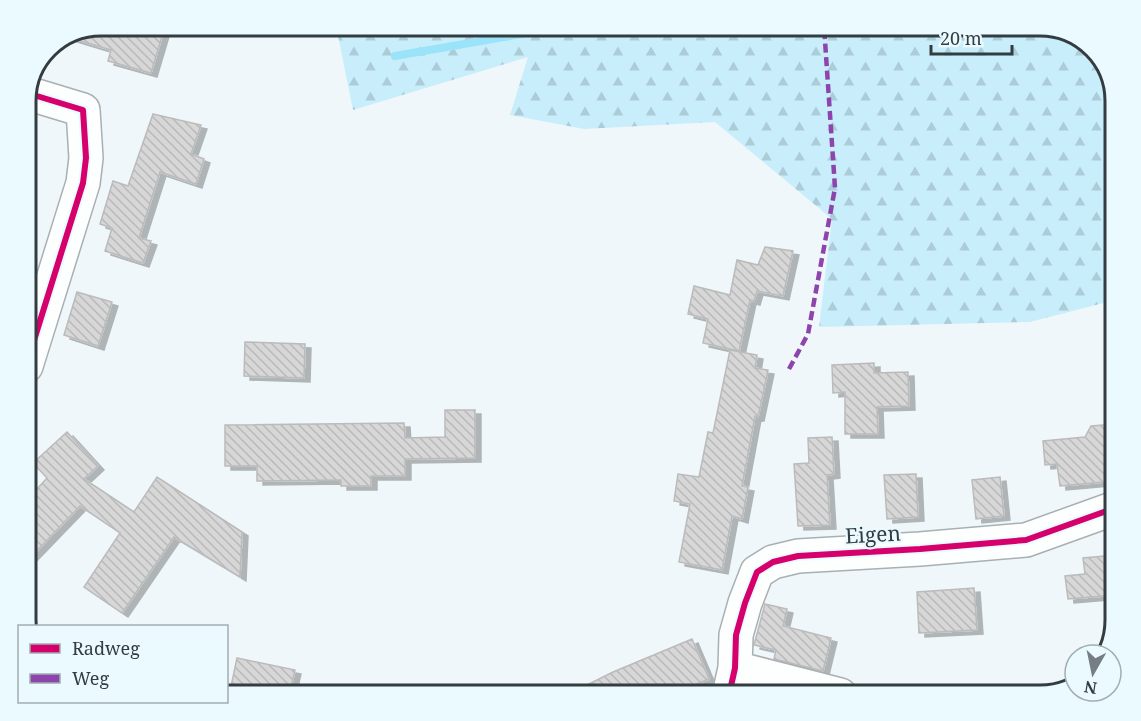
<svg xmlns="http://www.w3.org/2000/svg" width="1141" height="721" viewBox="0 0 1141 721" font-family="'Noto Serif',serif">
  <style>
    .forest { fill: url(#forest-firs) }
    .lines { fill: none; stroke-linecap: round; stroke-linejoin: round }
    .stream { stroke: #9ae3f9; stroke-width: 8 }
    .building { fill: url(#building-back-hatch); stroke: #bcbbbb; stroke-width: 1.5; filter: url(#shadow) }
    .minor-casing { stroke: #a8b0b3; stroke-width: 36 }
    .minor { stroke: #fdfefe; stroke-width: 33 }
    .quiet { stroke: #8e44ad; stroke-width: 4.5; stroke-dasharray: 9 4.5; stroke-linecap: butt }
    .cycleway-casing { stroke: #eafaff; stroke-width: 10 }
    .cycleway { stroke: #d6006c; stroke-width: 6 }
    .labels { text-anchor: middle; stroke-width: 4.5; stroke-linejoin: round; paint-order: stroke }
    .street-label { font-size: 21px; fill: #333d41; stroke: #eafaff }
    .rim { fill: none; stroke: #333d41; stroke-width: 3 }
  </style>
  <defs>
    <pattern id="forest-firs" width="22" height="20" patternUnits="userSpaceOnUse" patternTransform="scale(1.5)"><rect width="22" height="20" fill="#c8eefb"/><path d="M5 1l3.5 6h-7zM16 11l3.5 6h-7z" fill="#accdd8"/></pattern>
    <pattern id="building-back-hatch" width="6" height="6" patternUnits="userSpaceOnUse" patternTransform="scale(1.5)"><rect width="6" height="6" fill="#d8d7d7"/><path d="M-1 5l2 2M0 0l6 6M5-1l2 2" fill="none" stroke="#bab9ba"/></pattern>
    <filter id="shadow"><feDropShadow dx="6" dy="4" stdDeviation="0" flood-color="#0004"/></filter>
  </defs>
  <rect width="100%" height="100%" fill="#eff7fa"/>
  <path class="forest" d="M336,26h704l42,12 23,25 10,33v204l-85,22 -211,5 13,-108 -117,-97 -131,7 -74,-14 18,-58 -175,53z"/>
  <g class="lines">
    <path class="stream" d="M395,56l172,-30"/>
  </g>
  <path class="building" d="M101,26h64l-14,47 -43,-12 3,-11 -40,-12z
    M153,114l48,11 -10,29 13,5 -8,25 -36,-12 -21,66 12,3 -8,22 -38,-12 7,-23 -12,-4 13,-43 15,5z
    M765,247l28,4 -10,45 -26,-5 -3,10 -4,-1 -11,51 -36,-8 5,-24 -20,-5 6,-28 36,9 7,-35 21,5z
    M77,292l35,10 -14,44 -34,-11z
    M245,342l60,2 -1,34 -60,-2z
    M730,350l27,5 -2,13 13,2 -10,47 -3,-1 -13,70 6,1 -6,32 -10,-3 -10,54 -43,-8 11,-58 -16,-3 4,-27 21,3 9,-45 5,1z
    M874,363v10l34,-1 1,34 -32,1 1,27h-33v-42l-12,1 -1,-28z
    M445,410h30v48l-70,1v17h-34v10h-30v-6l-84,1v-15h-32v-41l179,-2 1,15 40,-1z
    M1115,424v57l-55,5 -3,-22 -12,1 -2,-24 42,-4 6,-11z
    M67,432l31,34 -14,13 50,33 23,-35 85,55 -2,45 -66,-40 -52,76 -38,-26 36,-54 -40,-27 -54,56v-61l21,-23 -14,-15z
    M832,437l2,37 -7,1 3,50 -32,1 -4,-62 15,-1 -1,-25z
    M916,474l2,43 -31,2 -3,-44z
    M1000,477l4,39 -28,3 -4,-39z
    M1115,555v40l-47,4 -3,-23 20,-2 -2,-16z
    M974,588l3,42 -58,3 -2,-41z
    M765,604l22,5 -4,17 48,12 -8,33 -49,-12 2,-9 -22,-5z
    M692,639l17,40 -40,16h-102l46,-23z
    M237,658l58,12 -6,26h-60z"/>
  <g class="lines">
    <defs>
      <path id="minor" d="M26,366l57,-183 3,-25 -3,-48 -56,-17
        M735,668l105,27
        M729,695l6,-27 1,-33 9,-32 12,-31 16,-10 25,-6 122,-7 106,-9 89,-32"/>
    </defs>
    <use href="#minor" class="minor-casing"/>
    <use href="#minor" class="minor"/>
    <path class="quiet" d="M789,369l19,-35 27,-146 -11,-162"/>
    <defs>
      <path id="cycleway" d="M26,366l57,-183 3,-25 -3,-48 -56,-17
        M729,695l6,-27 1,-33 9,-32 12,-31 16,-10 25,-6 122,-7 106,-9 89,-32"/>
    </defs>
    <use href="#cycleway" class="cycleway-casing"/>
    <use href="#cycleway" class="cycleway"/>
  </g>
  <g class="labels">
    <g class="street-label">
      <text transform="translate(873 535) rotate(-3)" y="7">Eigen</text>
    </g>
  </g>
  <path d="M0 0H1141V721H0ZM101 36H1040A65 65 0 0 1 1105 101V620A65 65 0 0 1 1040 685H101A65 65 0 0 1 36 620V101A65 65 0 0 1 101 36Z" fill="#eafaff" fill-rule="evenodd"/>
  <path class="rim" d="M101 36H1040A65 65 0 0 1 1105 101V620A65 65 0 0 1 1040 685H101A65 65 0 0 1 36 620V101A65 65 0 0 1 101 36Z"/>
  <rect x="18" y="625" width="210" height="78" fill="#eafaff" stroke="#a1aeb3" stroke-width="1.5"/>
  <rect x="30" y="644" width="30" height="9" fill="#d6006c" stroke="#a1aeb3" stroke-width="1.5"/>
  <text x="72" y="655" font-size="18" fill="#333d41">Radweg</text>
  <rect x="30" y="674" width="30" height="9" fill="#8e44ad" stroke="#a1aeb3" stroke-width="1.5"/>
  <text x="72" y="685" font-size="18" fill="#333d41">Weg</text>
  <g transform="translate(1093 673) rotate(189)"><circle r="28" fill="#eafaff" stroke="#a1aeb3" stroke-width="1.5"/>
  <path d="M0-4.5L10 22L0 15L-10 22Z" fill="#757e82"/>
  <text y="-9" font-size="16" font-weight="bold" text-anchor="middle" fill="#333d41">N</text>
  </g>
  <path d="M931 45v9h81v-9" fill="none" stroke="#333d41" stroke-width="3"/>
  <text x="940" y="45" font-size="18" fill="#333d41" stroke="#eafaff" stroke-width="4.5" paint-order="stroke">20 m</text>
</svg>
